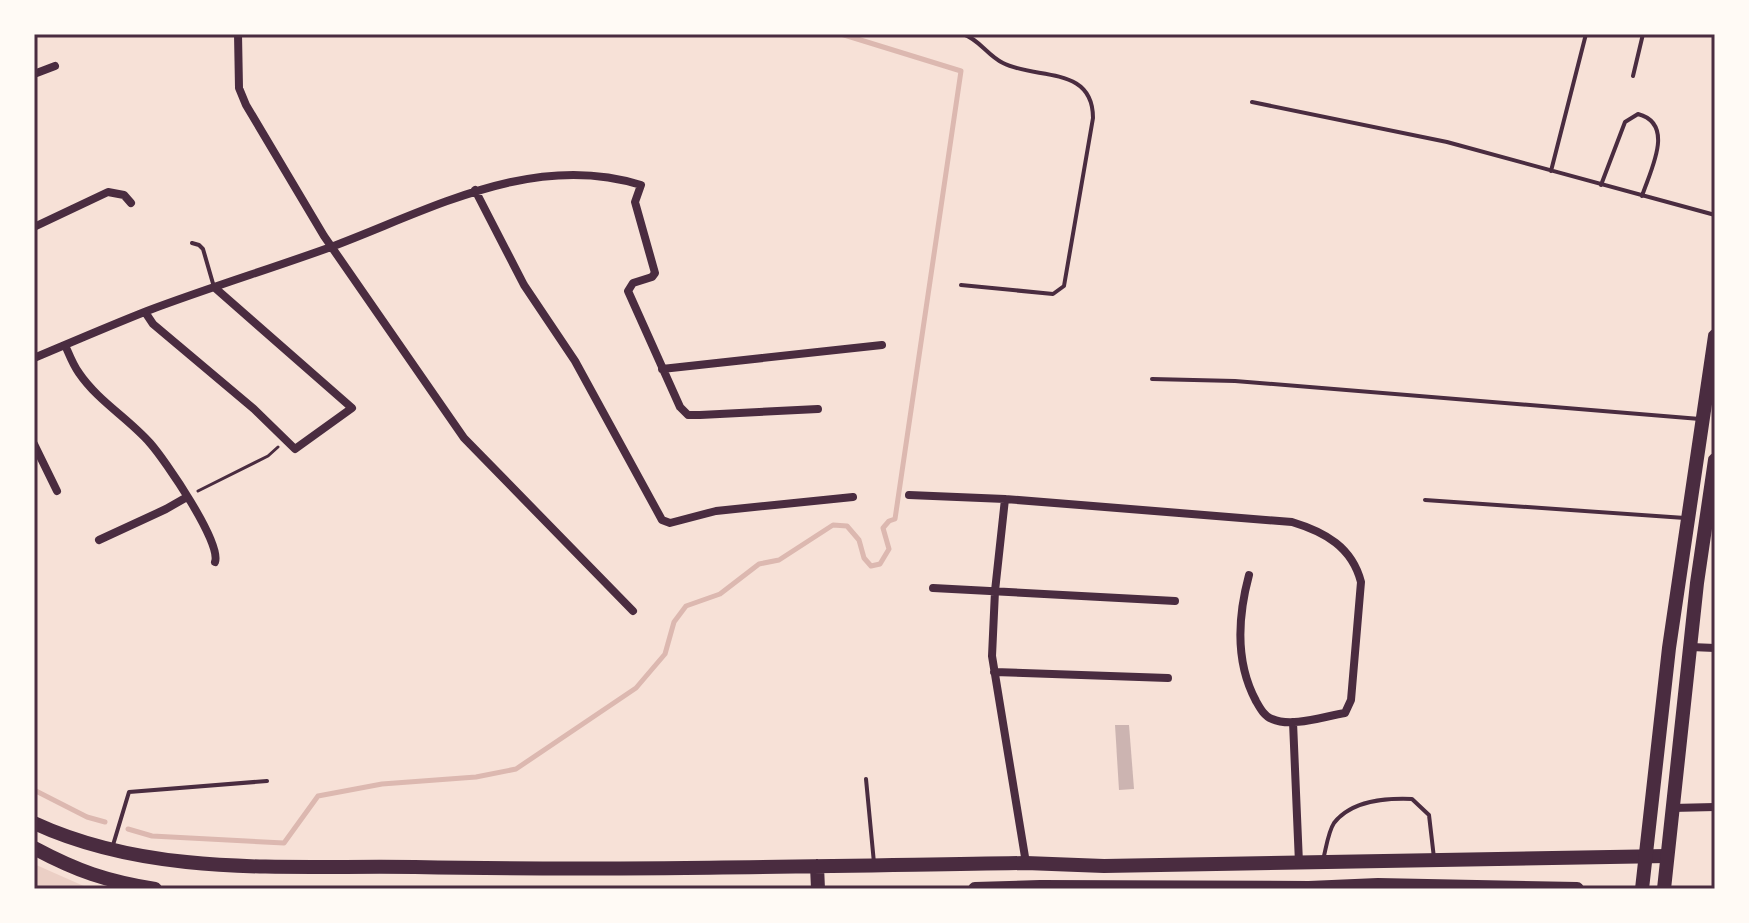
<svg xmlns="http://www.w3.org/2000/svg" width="1749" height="923" viewBox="0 0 1749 923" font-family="Bitter,serif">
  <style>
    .green { fill: #ebcfc5 }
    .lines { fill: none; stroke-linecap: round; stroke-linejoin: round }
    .stream { stroke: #dcb8b0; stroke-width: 5 }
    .building { fill: #ccb4b1 }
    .path { stroke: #4a2c40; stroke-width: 3 }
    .service { stroke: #4a2c40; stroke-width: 4 }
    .minor { stroke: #4a2c40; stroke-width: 8 }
    .primary { stroke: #4a2c40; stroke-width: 14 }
    .trunk { stroke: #4a2c40; stroke-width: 14 }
    .neatline { fill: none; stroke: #4a2c40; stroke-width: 3 }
  </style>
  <rect width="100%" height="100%" fill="#f7e1d7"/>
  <path class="green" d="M34,864l52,23 -1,2h-51z"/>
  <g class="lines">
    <path class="stream" d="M34,790l53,27 18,5
      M128,829l24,7 132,7 34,-47 64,-12 94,-7 40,-8 120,-81 29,-34 9,-32 12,-16 34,-12 39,-30 20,-4 54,-35 14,1 12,14 5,18 7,8 9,-2 9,-15 -6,-21 6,-7 6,-2 66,-448 -120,-37"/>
  </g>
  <path class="building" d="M1115,725h14l5,64 -15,1z"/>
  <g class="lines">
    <path class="path" d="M198,491l70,-35 10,-9"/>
    <path class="service" d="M1633,76l10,-42
      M1252,102l195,40 268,73
      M1551,171l35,-137
      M1601,185l24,-63 13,-8c38,10 12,57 4,82
      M192,243l7,2 4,4 11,38
      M961,285l92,9 11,-8 29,-168c0,-53 -57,-38 -90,-55 -16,-8 -23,-23 -40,-29
      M1152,379l83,2 465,38
      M1425,500l260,18
      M866,779l8,84
      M113,845l16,-53 138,-11
      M1323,860c3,-11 5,-28 11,-37 18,-23 52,-25 78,-24l17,16 5,43"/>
    <path class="minor" d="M238,34l1,54 7,17 78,131 140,202 169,173
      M34,74l21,-8
      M475,190l49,95 51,76 87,159 8,3 46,-12 137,-14
      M34,227l74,-35 16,3 7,8
      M145,312l8,12 101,85 41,40 57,-41 -138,-121
      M65,345c4,9 8,20 14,28 19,28 49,45 71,70 15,17 72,100 65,119
      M34,358c38,-16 75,-32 113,-47 61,-23 123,-42 184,-64 99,-37 202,-96 310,-62l-6,17 20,71 -3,4 -19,6 -5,8 52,116 8,8h12l118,-6
      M662,369l220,-24
      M34,444l23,47
      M909,495l96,4 287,23c33,10 60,25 69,60l-10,118 -6,13c-20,3 -53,15 -73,6 -8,-3 -12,-11 -16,-18 -21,-39 -18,-85 -7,-126
      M1005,499l-10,92 -3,65 34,207
      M99,540l67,-31 21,-12
      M933,588l242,13
      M1691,647l24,1
      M994,672l174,6
      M1293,722l6,141
      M1672,808l43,-1"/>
    <path class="primary" d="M34,823c119,55 253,42 381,44 203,4 407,-1 611,-4l78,3 563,-10
      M34,848c43,23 72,33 121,41
      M817,866l1,23
      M975,889l65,-2 269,1 69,-3 199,4"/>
    <path class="trunk" d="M1642,889l27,-241 46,-312
      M1664,889l33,-306 18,-123"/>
  </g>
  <rect width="1749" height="923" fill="none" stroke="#fffaf5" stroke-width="72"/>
  <rect x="36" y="36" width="1677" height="851" class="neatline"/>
</svg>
